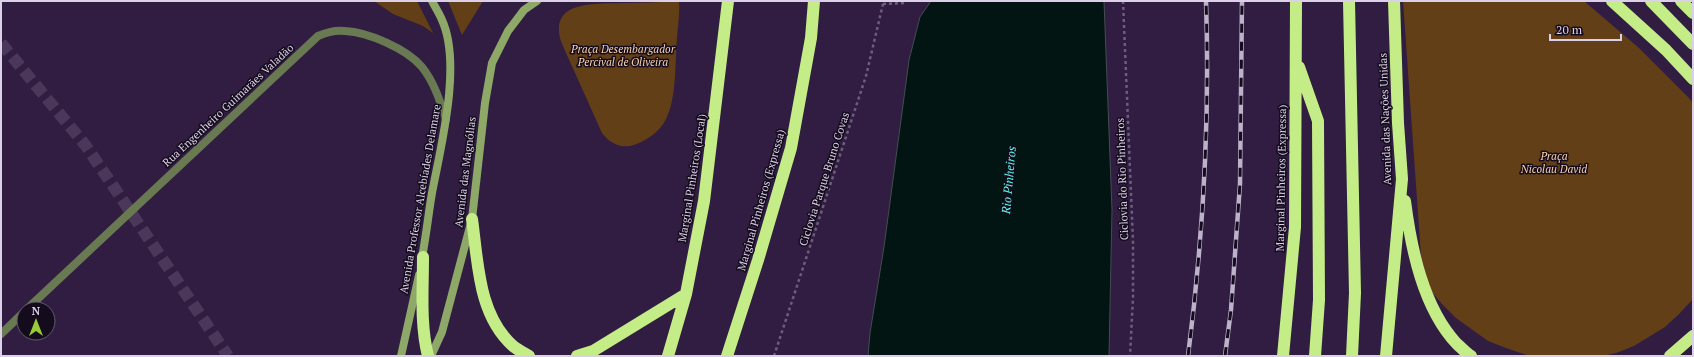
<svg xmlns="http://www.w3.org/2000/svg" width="1694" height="357" viewBox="0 0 1694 357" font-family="'PT Serif',serif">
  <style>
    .green { fill: #623f17 }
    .water { fill: #021513; stroke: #434d53 }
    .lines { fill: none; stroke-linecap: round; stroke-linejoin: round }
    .highway-tunnel { stroke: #4a385a; stroke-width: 12; stroke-dasharray: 12 6; stroke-linecap: butt }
    .path { stroke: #6e5e7e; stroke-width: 2.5; stroke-dasharray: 3 3; stroke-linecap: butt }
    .street { stroke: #697952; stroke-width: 8 }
    .secondary { stroke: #8ea868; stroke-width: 8 }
    .highway { stroke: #c5ed87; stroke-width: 12 }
    .rail-casing { stroke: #bdb1cb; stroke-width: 4.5 }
    .rail { stroke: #140c1c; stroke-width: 3; stroke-dasharray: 9; stroke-linecap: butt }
    .labels { text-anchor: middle; stroke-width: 3; stroke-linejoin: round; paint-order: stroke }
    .park-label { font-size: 11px; font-style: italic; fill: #fad4ad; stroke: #140c1c }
    .street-label { font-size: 11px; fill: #dbd0e8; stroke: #140c1c }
    .water-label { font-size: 12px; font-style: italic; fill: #5bf9eb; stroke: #140c1c }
  </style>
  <rect width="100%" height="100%" fill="#301d41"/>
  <path class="green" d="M374,1h43l16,32 -10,-7 -30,-12z
    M448,1h35l-21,34z
    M679,1c1,11 -1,25 -2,36 -2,23 0,61 -11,82 -6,13 -19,21 -32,26 -12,4 -24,-1 -32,-12l-40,-89c-16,-44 33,-40 61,-41 19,0 37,-1 56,-2z
    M1403,1h181l55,47 50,50 4,5v196l-14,15 -14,13 -31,19 -18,7 -13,3h-73l-24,-8 -18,-7 -32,-23 -13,-13 -13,-15 -9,-34z"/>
  <path class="water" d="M931,1h173l8,209 -3,146h-241l2,-23 14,-86 25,-187 11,-43z"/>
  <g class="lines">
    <path class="highway-tunnel" d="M1,43l85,103 142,210"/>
    <path class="path" d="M1123,1l10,240v57l-3,58
      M883,4l22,-1v-2
      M774,356l92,-280 17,-72v-3"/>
    <path class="street" d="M27,309l291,-273c9,-4 17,-6 27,-5 23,1 62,18 77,36 12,15 18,34 24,52
      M1,334l23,-22"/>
    <path class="secondary" d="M421,262c5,-23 7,-46 11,-69 9,-47 30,-129 10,-173 -3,-7 -7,-13 -10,-19
      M401,356l18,-81
      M431,356l11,-24 30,-113 13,-116 7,-40 16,-32 16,-21 13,-9"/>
    <path class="highway" d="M1349,1l6,292 -3,63
      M1612,1l54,49 27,29
      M1651,1l42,43
      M1681,1l12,12
      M1299,67l19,54 1,179 -4,56
      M1405,201c6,47 18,107 52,143 5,4 9,9 14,12
      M472,219c6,43 6,96 41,127 5,4 11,7 16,10
      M423,257c0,33 -3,67 5,99
      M577,356l16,-5 93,-57
      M668,356l18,-62 18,-93 24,-200
      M727,356l31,-96 33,-112 20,-110 3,-37
      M1283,356l12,-129 1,-226
      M1386,356l16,-177 -4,-56 -4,-122
      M1670,356l23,-20"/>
    <defs>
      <path id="rail" d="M1188,356c15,-117 22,-237 18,-355
        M1225,356l6,-46 9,-126 2,-183"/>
    </defs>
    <use href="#rail" class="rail-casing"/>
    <use href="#rail" class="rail"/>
  </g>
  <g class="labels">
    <g class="park-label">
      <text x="623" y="53">Praça Desembargador<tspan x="623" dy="13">Percival de Oliveira</tspan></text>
      <text x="1554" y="160">Praça<tspan x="1554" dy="13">Nicolau David</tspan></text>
    </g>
    <g class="street-label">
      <text transform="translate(228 105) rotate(-43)" y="4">Rua Engenheiro Guimarães Valadão</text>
      <text transform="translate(1385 119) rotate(-92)" y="4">Avenida das Nações Unidas</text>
      <text transform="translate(465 172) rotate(-83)" y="4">Avenida das Magnólias</text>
      <text transform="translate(692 178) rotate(-81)" y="4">Marginal Pinheiros (Local)</text>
      <text transform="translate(1281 178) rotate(-89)" y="4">Marginal Pinheiros (Expressa)</text>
      <text transform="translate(824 179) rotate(-72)" y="4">Ciclovia Parque Bruno Covas</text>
      <text transform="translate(1122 179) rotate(-92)" y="4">Ciclovia do Rio Pinheiros</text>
      <text transform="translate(420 199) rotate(-80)" y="4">Avenida Professor Alcebíades Delamare</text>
      <text transform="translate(761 200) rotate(-74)" y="4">Marginal Pinheiros (Expressa)</text>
    </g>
    <g class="water-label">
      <text transform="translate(1009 180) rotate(-85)" y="4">Rio Pinheiros</text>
    </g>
  </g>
  <rect width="1694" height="357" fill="none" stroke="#dbd0e8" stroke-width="4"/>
  <g transform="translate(36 321)"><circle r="19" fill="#140c1c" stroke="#645a6e"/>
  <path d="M0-3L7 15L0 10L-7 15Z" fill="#9acb35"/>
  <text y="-6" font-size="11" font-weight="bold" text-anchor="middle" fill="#dbd0e8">N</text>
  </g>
  <path d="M1550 34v6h71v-6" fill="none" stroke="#dbd0e8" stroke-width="2"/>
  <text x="1556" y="34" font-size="12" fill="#dbd0e8" stroke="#140c1c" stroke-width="3" paint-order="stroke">20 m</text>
</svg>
